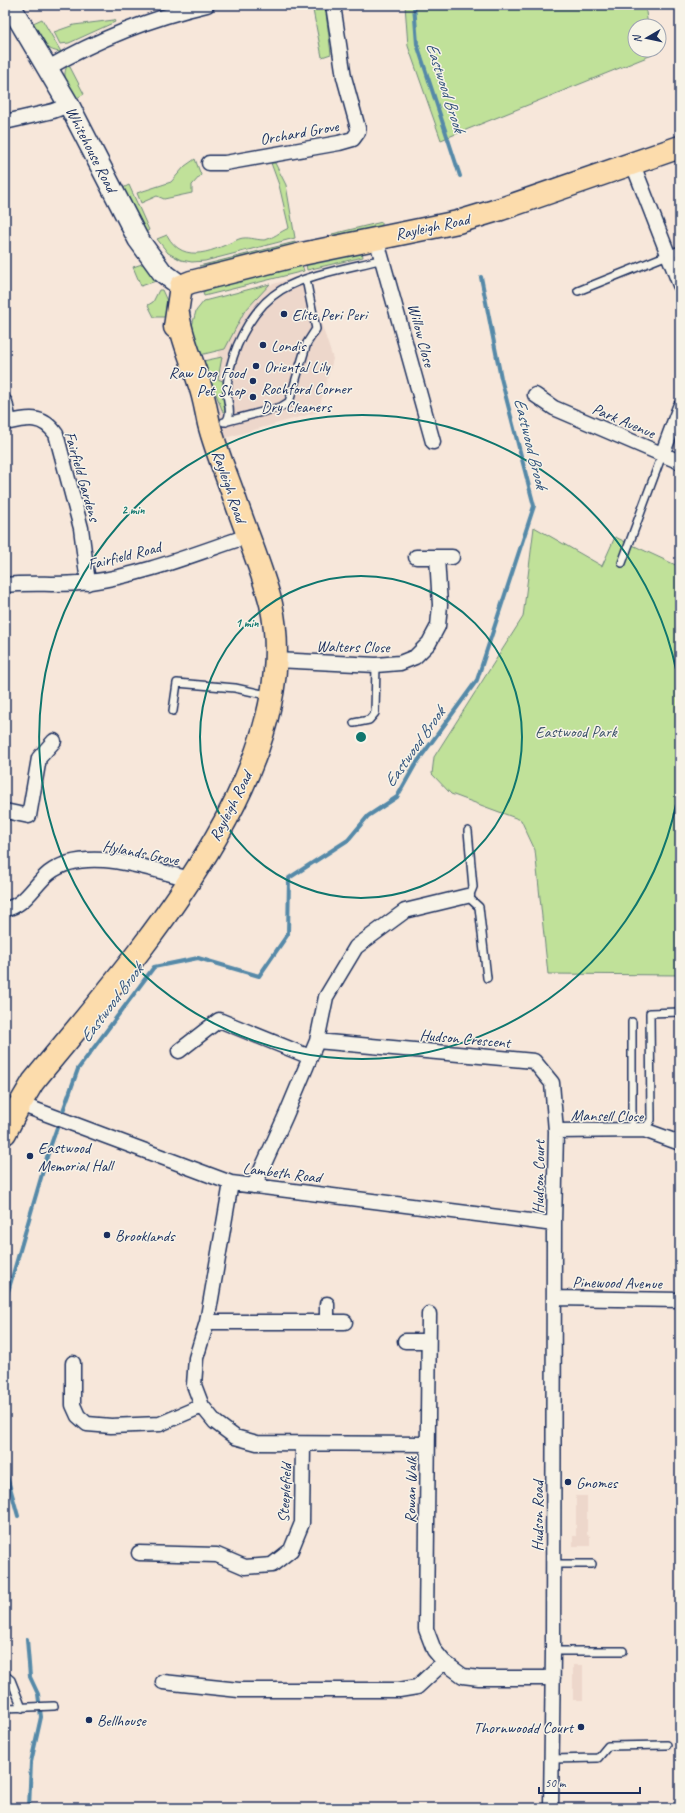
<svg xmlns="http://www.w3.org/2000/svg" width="685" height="1813" viewBox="0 0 685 1813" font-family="Caveat,sans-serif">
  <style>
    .built { fill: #edd7cb }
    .green { fill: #c0e199; stroke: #6e887c }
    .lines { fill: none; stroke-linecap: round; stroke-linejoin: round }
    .stream { stroke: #5489a8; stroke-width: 4 }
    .lane-casing { stroke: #1b2f5e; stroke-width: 10 }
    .street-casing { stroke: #1b2f5e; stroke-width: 17 }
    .secondary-casing { stroke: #1b2f5e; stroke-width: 23 }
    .primary-casing { stroke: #1b2f5e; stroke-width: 25 }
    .lane { stroke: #f7f3e8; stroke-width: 7 }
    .street { stroke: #f7f3e8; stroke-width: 14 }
    .secondary { stroke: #f7f3e8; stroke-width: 20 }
    .primary { stroke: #fcdcac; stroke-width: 22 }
    .ring { fill: none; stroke: #0f766e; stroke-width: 2 }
    .poi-dot { fill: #1b2f5e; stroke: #f7f3e8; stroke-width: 1.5 }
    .labels { text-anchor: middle; stroke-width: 3; stroke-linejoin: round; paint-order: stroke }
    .street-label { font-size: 16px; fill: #1b2f5e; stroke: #f7f3e8 }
    .poi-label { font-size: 16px; fill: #1b2f5e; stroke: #f7f3e8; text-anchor: start }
    .park-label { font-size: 16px; fill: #3c536a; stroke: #f7f3e8 }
    .water-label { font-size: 17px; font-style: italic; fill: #33547d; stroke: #f7f3e8 }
    .centre { fill: #0f766e; stroke: #f7f3e8; stroke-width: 2 }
    .ring-label { font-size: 12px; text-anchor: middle; font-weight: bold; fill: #0f766e; stroke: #f7f3e8; stroke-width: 3; stroke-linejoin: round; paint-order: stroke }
  </style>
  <rect width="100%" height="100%" fill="#f7e7da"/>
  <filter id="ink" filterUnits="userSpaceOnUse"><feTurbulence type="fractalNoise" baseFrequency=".025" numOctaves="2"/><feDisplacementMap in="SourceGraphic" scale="8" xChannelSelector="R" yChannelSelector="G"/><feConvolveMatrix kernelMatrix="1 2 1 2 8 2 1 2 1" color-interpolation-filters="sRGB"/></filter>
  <g filter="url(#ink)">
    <path class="built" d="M305,274l28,85 -15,53 -93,26 -17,-54 20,-59 33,-37z
      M576,1496h11v39l3,1v10h-17v-10h3z
      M573,1665h10v35h-10z"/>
    <path class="green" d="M312,5h13l6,49 -9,3z
      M405,5h240l3,21h-13v24h16l1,5 -211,85 -33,-94z
      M42,19l18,31 1,2c-17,-1 -22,-15 -30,-28z
      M114,20l1,2 -46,21 -9,1 -6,-12 20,-7z
      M67,66l3,1 14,27 -10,6c-5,-11 -13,-22 -7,-34z
      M195,159l6,16 -9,10v8l-28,6 -7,-3 -16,7 -4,-10 34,-11 14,-16z
      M271,163h4l11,22 9,53 -90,23 -13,1 -11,-2 -13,-7 -11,-14 10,-4c17,32 49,14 72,4 8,-3 17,1 25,1 8,-1 17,-9 25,-12l-10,-43z
      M129,185l20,45 -4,3 -24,-44z
      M382,222v4l-49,10 -1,-2z
      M295,242l1,4 -72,16 -25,4z
      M362,252l1,5 -56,13 -1,-6z
      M145,263l11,18 -15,5 -8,-19z
      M302,265l2,6 -100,25 -1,-4 12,-6z
      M270,284l-26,28 -19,37 -25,6 -8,-29 4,-15 8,-10z
      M159,290h3l5,11 -2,16h-11l-6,-12 5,-3z
      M222,357l-4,22 7,3v30h-2l-20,-51z
      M534,527l68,39 13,-29 65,30v408l-132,-1 -13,-124 -14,-30 -70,-26 -19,-20 2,-17 89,-140z"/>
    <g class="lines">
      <path class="stream" d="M414,5l3,39 43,132
        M5,1302l44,-152 29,-81 76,-102 44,-9 61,18 29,-42 1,-56 59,-38 20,-24 29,-19 18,-32 62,-85 57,-174 -33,-128 -20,-101
        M5,1469l13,47
        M27,1639l3,38 8,17 3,23 -10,45 -2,46"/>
      <defs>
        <path id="lane" d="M578,291l102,-41
          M224,422l57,-15 8,-5 18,-59 9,-14 -10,-50
          M226,422c7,-10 1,-19 1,-30 0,-8 1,-16 3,-24 7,-29 25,-62 51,-78 26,-16 72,-23 102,-31
          M622,563l40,-108
          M173,711l4,-28 58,5 32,7
          M354,723l15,-3 6,-7 1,-48
          M468,831l5,56 -2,5 -4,4 12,11 8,71
          M632,1022v108
          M644,1130l7,-10 -1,-107 30,-1
          M554,1564h38
          M553,1651h70
          M5,1675l6,5 11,28
          M5,1708l49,-2
          M552,1759l46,-1 10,-12 59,-1
          M343,1807v1"/>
        <path id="street" d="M48,68c50,-29 103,-50 159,-63
          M5,122l48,-11 16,-6
          M632,162l48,123
          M209,163h16l114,-20 14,-4 5,-7v-4l-14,-51 -11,-72
          M376,238l57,204
          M535,395l19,13 126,54
          M5,402l4,20
          M5,423c22,-5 37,-9 51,11l25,94 7,55
          M662,455l18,-48
          M416,557h36
          M5,585c28,-3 57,1 85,-3 54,-7 106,-29 158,-46
          M276,660l100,5 24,-2 15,-6 14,-14 9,-17 2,-21 -3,-48
          M5,811l24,5 10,-58 15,-17
          M5,909c20,-3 29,-24 44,-36 37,-29 101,-3 142,6
          M317,1041l217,20 18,22 4,48 -2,93 -1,427 -2,157
          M179,1051l40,-31 91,37
          M20,1104l211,79 323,41
          M556,1131l88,-1 36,13
          M231,1183l-24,139 -11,36 -2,27 8,21 13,16 20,15 22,6 170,1
          M254,1186l32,-71 31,-74 9,-44 30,-50 49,-36 62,-15
          M554,1298l126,2
          M429,1314l-3,315 8,21 10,12 19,14 16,2h74
          M327,1321v-17
          M207,1322h138
          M405,1341h23
          M73,1363v42l5,11 9,8 24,2 49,-2 42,-18
          M139,1553l78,2 28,12 27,-2 19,-15 11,-27 1,-79
          M163,1682l76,8h160l18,-3 27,-25"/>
        <path id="secondary" d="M10,5l59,100 69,134 24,33 19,14"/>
        <path id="primary" d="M175,327l6,-41 10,-4 111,-28 156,-32 43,-13 179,-62
          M5,1133l15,-29 13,-22c97,-119 275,-312 238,-478 -8,-32 -24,-70 -35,-102 -9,-26 -20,-51 -27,-78 -3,-13 -5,-28 -10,-41 -7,-24 -18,-45 -21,-70"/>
      </defs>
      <use href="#lane" class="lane-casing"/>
      <use href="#street" class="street-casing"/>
      <use href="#secondary" class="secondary-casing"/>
      <use href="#primary" class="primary-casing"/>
      <use href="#lane" class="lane"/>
      <use href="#street" class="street"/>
      <use href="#secondary" class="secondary"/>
      <use href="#primary" class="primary"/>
    </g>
  </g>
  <g class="ring">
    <circle cx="361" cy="737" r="161"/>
    <path d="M680 782A322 322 0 1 1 680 692"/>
  </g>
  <g class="poi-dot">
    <circle cx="284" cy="314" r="4"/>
    <circle cx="263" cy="345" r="4"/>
    <circle cx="256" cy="366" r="4"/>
    <circle cx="253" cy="381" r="4"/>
    <circle cx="253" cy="397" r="4"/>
    <circle cx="30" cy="1156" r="4"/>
    <circle cx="107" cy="1235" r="4"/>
    <circle cx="568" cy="1482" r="4"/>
    <circle cx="89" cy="1720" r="4"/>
    <circle cx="581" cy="1727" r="4"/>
  </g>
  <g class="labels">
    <g class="street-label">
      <text transform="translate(299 132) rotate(-10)" y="6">Orchard Grove</text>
      <text transform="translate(92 149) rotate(63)" y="6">Whitehouse Road</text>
      <text transform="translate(432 226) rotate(-12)" y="6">Rayleigh Road</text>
      <text transform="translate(422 335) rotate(75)" y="6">Willow Close</text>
      <text transform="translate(624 420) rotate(23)" y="6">Park Avenue</text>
      <text transform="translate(83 476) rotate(74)" y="6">Fairfield Gardens</text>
      <text transform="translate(230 486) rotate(71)" y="6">Rayleigh Road</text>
      <text transform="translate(124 555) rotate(-14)" y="6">Fairfield Road</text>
      <text transform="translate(353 646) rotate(1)" y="6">Walters Close</text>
      <text transform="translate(230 806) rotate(-63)" y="6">Rayleigh Road</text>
      <text transform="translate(141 852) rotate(11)" y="6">Hylands Grove</text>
      <text transform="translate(465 1038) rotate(5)" y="6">Hudson Crescent</text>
      <text transform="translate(607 1115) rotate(1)" y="6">Mansell Close</text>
      <text transform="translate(282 1172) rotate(7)" y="6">Lambeth Road</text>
      <text transform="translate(538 1177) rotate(-89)" y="6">Hudson Court</text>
      <text transform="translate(617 1282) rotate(1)" y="6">Pinewood Avenue</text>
      <text transform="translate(410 1490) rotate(-89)" y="6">Rowan Walk</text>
      <text transform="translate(284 1493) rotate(-87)" y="6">Steeplefield</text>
      <text transform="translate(537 1516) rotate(-90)" y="6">Hudson Road</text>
    </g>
    <g class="poi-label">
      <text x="292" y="320">Elite Peri Peri</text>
      <text x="271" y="351">Londis</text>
      <text x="264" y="372">Oriental Lily</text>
      <text x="245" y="378" text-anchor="end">Raw Dog Food<tspan x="245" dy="18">Pet Shop</tspan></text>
      <text x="261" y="394">Rochford Corner<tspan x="261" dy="18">Dry Cleaners</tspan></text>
      <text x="38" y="1153">Eastwood<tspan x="38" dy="18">Memorial Hall</tspan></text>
      <text x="115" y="1241">Brooklands</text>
      <text x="576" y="1488">Gnomes</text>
      <text x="97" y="1726">Bellhouse</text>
      <text x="573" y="1733" text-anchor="end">Thornwoodd Court</text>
    </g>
    <g class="park-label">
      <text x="576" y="737">Eastwood Park</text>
    </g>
    <g class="water-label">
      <text transform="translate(446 87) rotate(72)" y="6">Eastwood Brook</text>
      <text transform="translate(531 443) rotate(76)" y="6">Eastwood Brook</text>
      <text transform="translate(414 747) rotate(-55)" y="6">Eastwood Brook</text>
      <text transform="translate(111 1003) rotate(-53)" y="6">Eastwood Brook</text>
    </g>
  </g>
  <circle cx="361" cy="737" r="6" class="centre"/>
  <g class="ring-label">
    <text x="133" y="514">2 min</text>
    <text x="247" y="627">1 min</text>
  </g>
  <rect width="685" height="1813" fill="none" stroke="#f7f3e8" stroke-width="20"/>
  <rect x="10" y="10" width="665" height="1793" fill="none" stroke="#1b2f5e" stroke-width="1.5" filter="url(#ink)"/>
  <g transform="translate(647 38) rotate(261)"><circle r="19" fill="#f7f3e8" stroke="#9fa5b1"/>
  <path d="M0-3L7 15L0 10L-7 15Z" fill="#1b2f5e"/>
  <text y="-6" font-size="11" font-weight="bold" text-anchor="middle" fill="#1b2f5e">N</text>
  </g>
  <path d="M539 1787v6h101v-6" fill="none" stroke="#1b2f5e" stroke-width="2"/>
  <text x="545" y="1787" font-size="12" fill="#1b2f5e" stroke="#f7f3e8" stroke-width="3" paint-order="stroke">50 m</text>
</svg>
